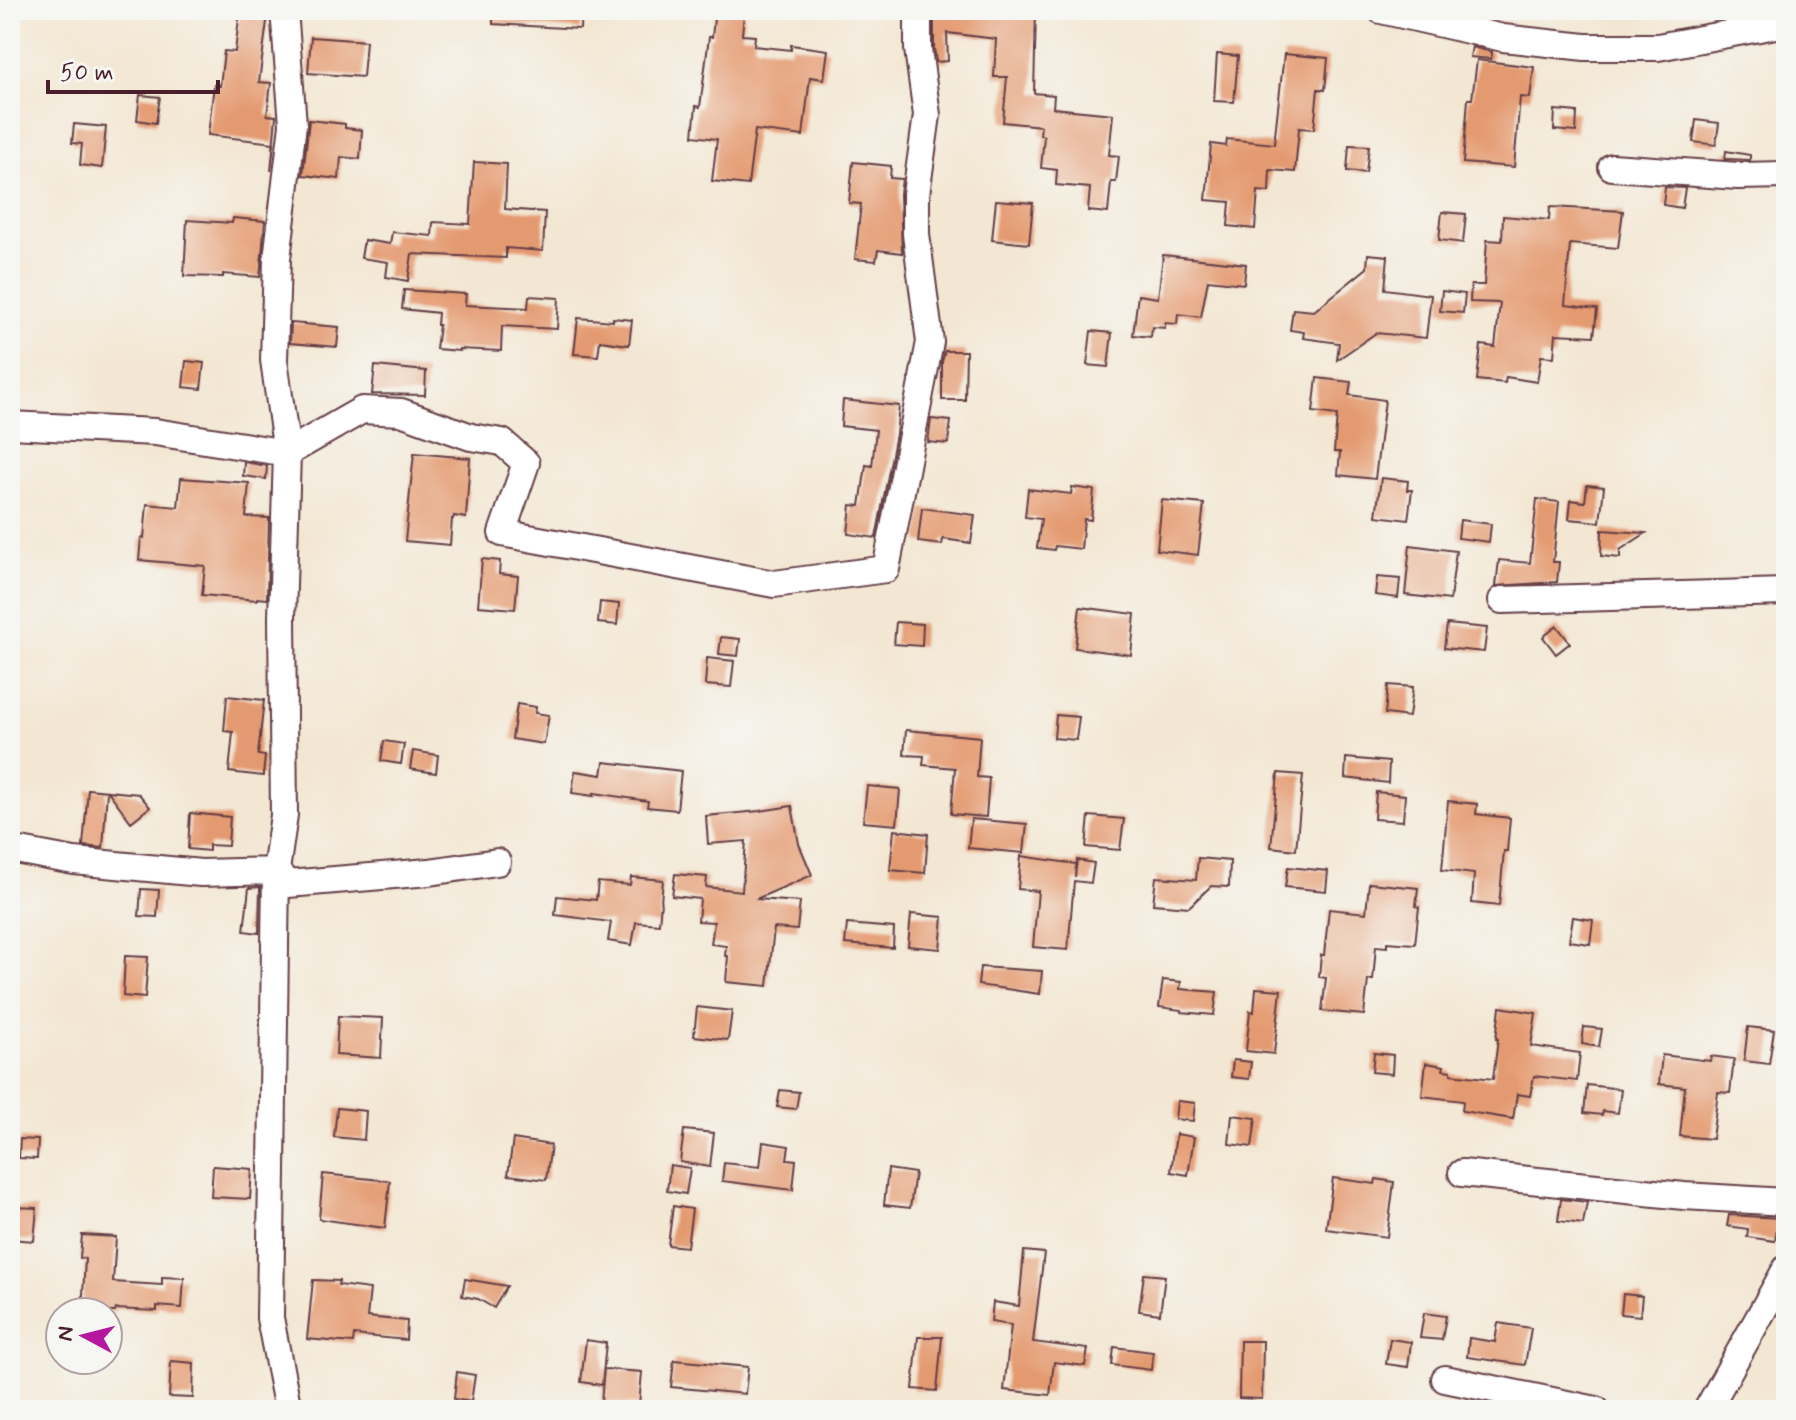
<svg xmlns="http://www.w3.org/2000/svg" width="1796" height="1420" viewBox="0 0 1796 1420" font-family="Mynerve,sans-serif">
  <style>
    .building { fill: #e49a6f }
    .lines { fill: none; stroke-linecap: round; stroke-linejoin: round }
    .minor-casing { stroke: #633d44; stroke-width: 30 }
    .minor { stroke: #fff; stroke-width: 26 }
  </style>
  <rect width="100%" height="100%" fill="#f6f6f2"/>
  <filter id="ink" filterUnits="userSpaceOnUse"><feTurbulence type="fractalNoise" baseFrequency=".0125" numOctaves="2"/><feDisplacementMap in="SourceGraphic" scale="16" xChannelSelector="R" yChannelSelector="G"/><feConvolveMatrix kernelMatrix="1 2 1 2 8 2 1 2 1" color-interpolation-filters="sRGB"/></filter>
  <filter id="wash" filterUnits="userSpaceOnUse"><feTurbulence type="fractalNoise" baseFrequency=".006" numOctaves="4" result="noise"/><feDisplacementMap in="SourceGraphic" scale="32" xChannelSelector="R" yChannelSelector="G"/><feGaussianBlur stdDeviation="1.8" result="paint"/><feColorMatrix in="noise" values="0 0 0 0 0 0 0 0 0 0 0 0 0 0 0 0 0 1.4 0 .05"/><feComposite in="paint" operator="in"/></filter>
  <g filter="url(#wash)">
    <rect width="100%" height="100%" fill="#f3e7d3"/>
    <g id="blocks">
      <path class="building" d="M240,10l28,4 -9,68 12,1 -4,32 9,1 -5,55 3,-28 -66,-8 6,-50 6,1 4,-35 11,1z
        M493,10h88l-1,19 -87,-5z
        M715,10l29,3 -2,22 13,1 -1,10 37,4v-5l37,5 -4,29 -14,-2 -7,59 -48,-6 -7,55 -36,-4 5,-42 -24,-3 3,-30 4,1 9,-70h3z
        M934,10h102l-2,83 20,2 -1,13 60,6 -4,41 10,1 -3,26h-5l-3,31 -20,-2 2,-23 -34,-3 1,-15 -16,-2 3,-32 -4,-1 1,-9 -38,-4 4,-45h-13l2,-38 -49,-6 1,28 -12,1 -2,-14z
        M311,37l55,4 -3,36 -55,-4z
        M1472,47l20,5 -1,7 -21,-2z
        M1217,54l21,2 -4,46 -20,-1z
        M1284,54l44,4 -3,32 -7,-1 -4,40 -15,-1 -4,44 -25,-2 -1,22 -11,-1 -3,38 -27,-3 2,-24 -24,-2 5,-56 15,2 1,-7 47,5z
        M1477,60l57,7 -4,31 -10,-1 -6,70 -51,-4 5,-64h4z
        M140,95l20,2 -4,26 -19,-3z
        M1555,110l22,2 -1,20 -22,-2z
        M309,120l36,4v4l17,2 -2,29 -19,-2 -2,22 -36,-4z
        M1696,120l23,3 -3,22 -23,-3z
        M74,124l32,3 -4,41 -22,-3 2,-21 -10,-1z
        M1349,145l20,1 -3,27 -19,-2z
        M1726,151l24,4v5l-25,-1z
        M474,162l33,2 -2,45 40,3 -2,39 -37,-3v10l-94,-4 -4,27 -22,-4 2,-15 -27,-4 3,-18 26,4 2,-12 40,4 1,-14 37,2z
        M853,162l38,4 -1,12 12,1 -2,15 2,59 -24,-3 -2,11 -21,-2 6,-55 -12,-1z
        M1665,187l20,1 -3,20 -19,-3z
        M996,200l37,3 -4,41 -37,-4z
        M1550,207l73,4 -5,37 -48,-4 -5,61 32,4 -3,27 -38,-2 -2,23 -13,-1 -4,26 -31,-5 -1,6 -28,-3 4,-35 14,2 5,-44 -30,-1 1,-17h13l3,-45 15,1 1,-25 46,4z
        M1442,212l24,2 -3,29 -24,-3z
        M233,218l32,3 -5,56 -37,-3v3l-39,-1 3,-56 45,3z
        M1368,254l20,2 -3,33 46,6 -5,43 -50,-5 -39,27 2,-17 -36,-5 1,-6 -14,-2 3,-21 21,2 53,-43z
        M1163,255l83,9 -2,20 -36,-4 -7,37 -23,-3 -1,10 -12,-1v5l-13,-1 -1,10 -18,-2 5,-40 20,3z
        M404,290l62,4 -1,11 63,3 1,-12 30,2 -2,31 -55,-3 -1,25 -42,-2v2l-23,-2 3,-24h-2l1,-12 -36,-4z
        M1442,291l23,3 -2,19 -23,-2z
        M578,318l35,3v-3l19,2 -3,25 -29,-4 -2,15 -24,-2z
        M291,323l48,4 -2,20 -47,-4z
        M1091,331l21,2 -4,34 -21,-2z
        M945,351h21l-1,49h-23v-38z
        M186,361l18,2 -3,26 -18,-2z
        M375,366l51,5 -1,24 -53,-1z
        M1317,378l34,4 -2,13 36,5 -10,79 -37,-4 2,-23h-6l3,-37 -24,-3z
        M843,400l56,6 -3,28 -20,104 -28,-4 3,-29 9,1 6,-41 6,1 4,-36 -35,-4z
        M931,419l20,2 -3,23 -20,-2z
        M414,453l56,5 -4,60 -12,-2 -1,3h-1l-2,26 -45,-4z
        M244,462l23,4 -1,13 -23,-3z
        M181,478l68,5 -3,34 23,1 -2,81 -10,-1v2l-55,-5 3,-29 -66,-6 2,-22h3l3,-34 31,3z
        M1381,478l27,3 -1,9h5l-4,30 -32,-4z
        M1587,485l17,2 -4,35 -31,-3 2,-19 14,2z
        M1072,487l22,3 -3,30 -7,-1 -3,30 -26,-3 -1,4 -17,-2 4,-29 -16,-2 3,-28 43,5z
        M1537,499l22,3 -6,60h6l-2,20 -61,4 3,-26 31,3z
        M1162,500l42,4 -6,51 -41,-5z
        M922,508l53,7 -4,28 -28,-4 -1,6 -24,-3z
        M1460,520l31,4 -2,18 -31,-4z
        M1602,530l44,3 -26,17v8l-19,-2z
        M1410,545l46,6 -6,49 -45,-5z
        M482,559l18,2 -1,13 19,2 -3,33 -37,-3z
        M1377,577l23,2 -2,19 -23,-3z
        M600,602l19,2 -2,21 -19,-2z
        M1080,607l55,7 -4,41 -56,-7z
        M896,622l27,2 -1,22 -28,-2z
        M1447,624l40,4 -3,24 -40,-4z
        M1557,626l13,17 -14,11 -13,-17z
        M721,637l19,2 -2,17 -19,-2z
        M707,658l27,3 -3,26 -26,-2z
        M1388,685l25,2 -4,30 -24,-3z
        M227,696l37,4 -6,55 7,1 -2,20 -34,-4 4,-40 -9,-1z
        M517,704l19,3 -1,6 14,2 -5,29 -32,-5z
        M1056,715l23,2 -3,23 -22,-2z
        M906,730l74,7 -3,40 12,1 -3,39 -35,-3 4,-46 -32,-3 1,-9 -20,-1z
        M384,741l20,3 -3,20 -20,-3z
        M413,751l25,4 -2,18 -26,-4z
        M1346,758l43,4 -1,21 -43,-5z
        M604,762l77,9 -4,39 -30,-3 1,-6 -54,-8v3l-22,-3 3,-22 27,4z
        M1278,773l25,2 -7,75 -25,-3z
        M867,786l33,3 -3,36 -34,-3z
        M88,789l19,2 -4,57 -20,-2z
        M108,791l31,3 11,13 -19,15z
        M1376,792l29,3 -2,26 -29,-2z
        M1448,801l29,3 -1,10 34,4 -3,33h-3l-5,55 -27,-3 2,-29 -32,-4z
        M792,806l7,38 13,31 -56,24 44,3 -3,28 -23,-2 -6,58 -42,-4 2,-26h-3l1,-10 -15,-2 3,-22 -16,-1 2,-22 -28,-3 3,-22 32,3 -1,10 36,4 4,-50 -38,3 -2,-28 54,-5z
        M190,813l40,4 -2,29 -19,-1v6l-21,-2z
        M1089,816l35,3 -4,31 -34,-3z
        M971,819l56,5 -3,29 -56,-5z
        M894,830l34,4 -3,39 -35,-3z
        M1021,856l55,8 -1,13 2,-17 17,3 -3,20 -17,-2 -6,69 -35,-3 5,-56 -20,-2z
        M1198,858l32,3 -1,26 -18,-1 -22,21 -36,-3 3,-27 40,3z
        M1288,867l40,4 -2,20 -41,-4z
        M631,877l32,3 -4,44 -23,-2 -4,23 -24,-4 3,-19 -56,-7 2,-19 39,4 2,-18 32,3z
        M1369,883l49,5 -2,18 3,1 -4,37 -28,-2v5l-11,-1 -3,34h-5l-4,35 -42,-4 4,-33 -7,-1 2,-22h3l5,-46 37,4z
        M260,887l-1,46 -15,-2 5,-43z
        M141,889l18,1 -2,27 -18,-1z
        M911,914l32,3 -3,32 -32,-3z
        M1573,917l20,3 -3,24 -21,-3z
        M847,924l47,4 -1,20 -48,-4z
        M125,956l23,1 -3,41 -22,-2z
        M980,967l62,4 -2,23 -62,-9z
        M1163,980l18,2 -1,7 37,3 -3,23 -33,-3v-2l-22,-3z
        M1256,988l25,2 -7,64 -28,-3 4,-40 4,1z
        M697,1007l35,4 -4,29 -34,-4z
        M1500,1007l36,6 -5,33 49,7 -3,28 -43,-5 -4,20 -13,-2 -4,25 -51,-8 1,-10 -41,-5 4,-33 18,3 -1,4 8,1v3l42,5 5,-40h-2z
        M338,1016l45,2 -2,40 -45,-3z
        M1584,1027l18,2 -3,18 -17,-3z
        M1748,1027l26,3 -5,34 -25,-3z
        M1374,1053l19,2 -1,19 -20,-2z
        M1662,1055l48,6 1,-5 23,3 -4,34 -12,-1 -6,47 -32,-3 5,-49 -26,-3z
        M1233,1060l18,2 -2,17 -18,-2z
        M1587,1085l34,4 -3,24 -15,-2 -1,4 -18,-2z
        M780,1090l19,2 -3,17 -19,-2z
        M1177,1101l18,2 -2,18 -18,-2z
        M337,1108l29,3 -2,29 -30,-3z
        M1232,1115l24,3 -4,29 -23,-3z
        M684,1130l30,3 -4,34 -30,-5z
        M1176,1134l18,3 -6,38 -17,-3z
        M20,1139l18,1 -1,19 -18,-1z
        M513,1139l38,6 -5,35 -38,-5z
        M763,1142l26,4 -2,13 9,1 -3,30 -71,-9 2,-18 36,4z
        M670,1165l20,3 -4,26 -19,-3z
        M213,1166l39,3 -2,30 -39,-2z
        M888,1169l27,4 -5,35 -26,-3z
        M323,1174l67,7 -5,47 -66,-9z
        M1333,1178l42,6 1,-5 18,3 -7,55 -61,-8z
        M1561,1199l26,3 -4,22 -25,-3z
        M673,1206l19,3 -5,38 -19,-2z
        M16,1207l21,1 -3,33 -24,-2v-23h5z
        M1729,1215l50,3 -4,23 -28,-4 1,-8 -21,-3z
        M82,1235l34,2 -3,45 49,3v-8l22,1 -2,30 -25,-2v5l-41,-2 -1,3h-33l3,-53 -5,-1z
        M1024,1251l20,2 -11,89 55,7 -3,17 -31,-4 -4,33 -46,-5 7,-65 -20,-3 2,-20 26,4z
        M1144,1274l21,2 -5,38 -21,-3z
        M465,1279l42,7 -13,22 -16,-9 -16,-3z
        M313,1280l26,1 -1,4 32,4 -3,28 40,4 -1,19 -52,-5 -1,8 -46,-4z
        M1623,1294l19,2 -2,20 -19,-2z
        M1424,1313l22,3 -4,24 -22,-2z
        M1498,1323l33,5 -6,37 -58,-8 2,-19 26,4z
        M918,1337h24l-5,54 -24,-2z
        M1390,1339l21,3 -3,25 -22,-3z
        M586,1340l20,3 -4,42 -21,-3z
        M1240,1341h23l-1,58 -23,-1z
        M1114,1347l39,5 -2,18 -39,-5z
        M674,1360l74,7 -3,27 -74,-7z
        M171,1361l23,2 -1,35 -24,-1z
        M604,1369l38,3 -3,33 -38,-3z
        M457,1372l18,3 -4,27 -17,-3z"/>
    </g>
  </g>
  <g filter="url(#ink)">
    <use href="#blocks" fill-opacity="0" stroke="#633d44" stroke-width="2"/>
    <g class="lines">
      <defs>
        <path id="minor" d="M1381,10l122,28 82,9h73l128,-24
          M1612,167l126,9 48,-1
          M10,425l145,7 132,21 75,-43 39,2 70,25 31,5 24,21 -24,70 272,51 112,-15 44,-227 -14,-108v-40l11,-79 -9,-66v-39
          M1502,600l284,-8
          M10,849l64,12 127,12 75,-2 8,-56 -2,-197 5,-165 -13,-93 3,-101 16,-135 -9,-114
          M276,871l-6,447 18,92
          M276,871l12,13 141,-12 68,-10
          M1462,1173l222,23 102,6
          M1445,1379l151,31
          M1707,1410l79,-141"/>
      </defs>
      <use href="#minor" class="minor-casing"/>
      <use href="#minor" class="minor"/>
    </g>
  </g>
  <rect width="1796" height="1420" fill="none" stroke="#f6f6f2" stroke-width="40"/>
  <g transform="translate(84 1336) rotate(277)"><circle r="38" fill="#f6f6f2" stroke="#b1a0a2" stroke-width="2"/>
  <path d="M0-6L14 30L0 20L-14 30Z" fill="#b5179e"/>
  <text y="-12" font-size="22" font-weight="bold" text-anchor="middle" fill="#4a1f2b">N</text>
  </g>
  <path d="M48 80v12h170v-12" fill="none" stroke="#4a1f2b" stroke-width="4"/>
  <text x="60" y="80" font-size="24" fill="#4a1f2b" stroke="#f6f6f2" stroke-width="6" paint-order="stroke">50 m</text>
</svg>
